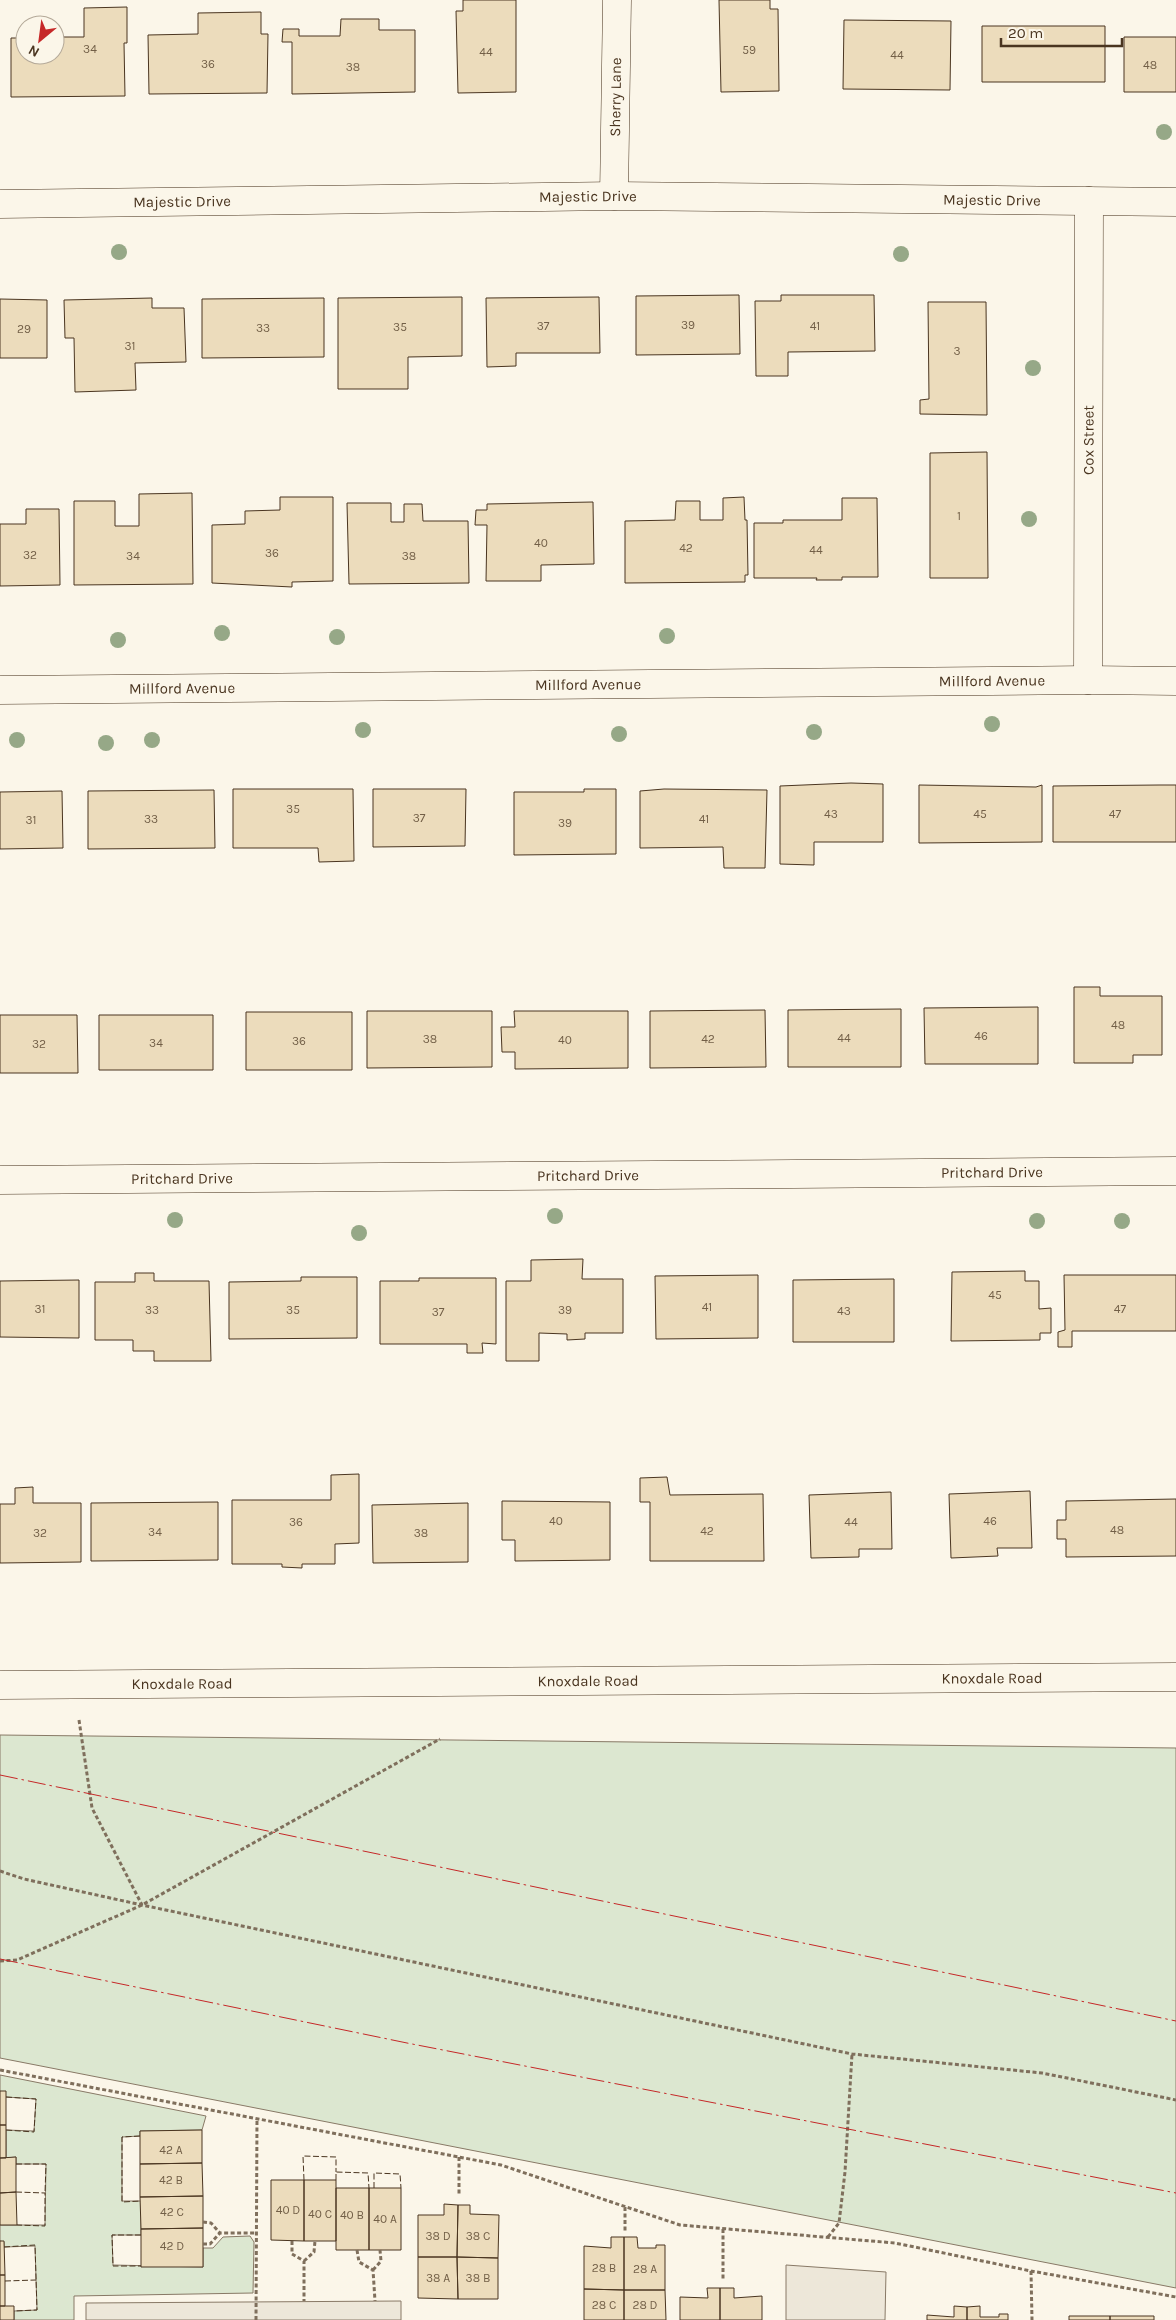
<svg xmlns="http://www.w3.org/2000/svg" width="1176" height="2320" viewBox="0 0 1176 2320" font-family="Karla,sans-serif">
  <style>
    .green { fill: #dce7d0; stroke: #887966 }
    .parking { fill: #ede7d9; stroke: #887966 }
    .building { fill: #ecdcbc; stroke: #4a3520 }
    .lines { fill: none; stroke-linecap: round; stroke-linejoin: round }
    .minor-casing { stroke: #4a3520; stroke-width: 29 }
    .path { stroke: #7f6f5c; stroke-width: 3; stroke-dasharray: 4 2.5; stroke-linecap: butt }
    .minor { stroke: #fbf6e9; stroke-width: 28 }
    .fence { stroke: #4a3520; stroke-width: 1; stroke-dasharray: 6 2.5; stroke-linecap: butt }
    .power { stroke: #c62828; stroke-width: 1; stroke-dasharray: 18 4 2.5 4; stroke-linecap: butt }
    .tree { fill: #96a887 }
    .labels { text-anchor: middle; stroke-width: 4; stroke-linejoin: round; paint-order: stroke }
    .number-label { font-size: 12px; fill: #725f47 }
    .street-label { font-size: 15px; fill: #4a3520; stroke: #fbf6e9 }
  </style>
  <rect width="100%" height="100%" fill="#fbf6e9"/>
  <path class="green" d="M0,1735l1176,13v540l-1176,-230z
    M0,2075l206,41 -4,14 -62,1v5l-18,1v64h19v34h-29l1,30 90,2v-19h10l10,-11 27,-1 4,6 -1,51 -179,3v24h-60v-9l23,-1 -2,-64 -31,1v-5l-4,-1v-16h45l1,-61h-30v-7l-10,1v-28l28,1 2,-32 -30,-2 -6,-6z"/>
  <path class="parking" d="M786,2265l100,7 -1,48h-99z
    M401,2301v19h-315v-17z"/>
  <path class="building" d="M463,0h53v92l-58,1 -2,-82h7z
    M719,0h51v9h8l1,82 -58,1z
    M127,7v36h-3l1,53 -114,1v-59h14v17h30v-18h29v-29z
    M261,12v22h7l-1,59 -118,1 -1,-59 50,-1v-21z
    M341,19h38v11h36v62l-123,2v-52h-10l1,-13h16v7h41z
    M844,20l107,1 -1,69 -107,-1z
    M982,26h123v56h-123z
    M1124,37h52v55h-52z
    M739,295l1,59 -104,1v-59z
    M781,295h93l1,56 -87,1v24h-32l-1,-75h26z
    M462,297v59l-54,1v32h-70v-91z
    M599,297l1,56h-84v13l-29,1 -1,-69z
    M152,298v10h32l2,54 -51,1 1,27 -61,2 -1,-54h-9l-1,-38z
    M324,298v59l-122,1v-59z
    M0,299l47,1v58h-47z
    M928,302h58l1,113 -67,-1v-14l9,-1z
    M987,452l1,126h-58v-125z
    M192,493l1,91 -119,1v-84h41v25h24v-32z
    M280,497h53v84l-41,1v5l-80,-4v-58l33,-1v-13l35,-1z
    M744,497l1,23h2l1,55h-3v7l-120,1v-62l50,-1 1,-19h24v19h23v-22z
    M842,498h35l1,79h-36v3h-26l1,-2h-63v-55h29v-3h59z
    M593,502l1,62 -53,1v16h-55l1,-56h-12l1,-15h11v-6z
    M347,503h44v19h13v-18h18l1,17h45l1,62 -120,1z
    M26,509h33l1,76 -60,1v-62h26z
    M851,783l32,1v58h-69v23l-34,-1v-78z
    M919,785l117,2 6,-2v57l-123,1z
    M1159,785h17v57h-123v-56z
    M233,789h120l1,72 -35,1 -1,-14h-85z
    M373,789h93l-1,57 -92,1z
    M584,789h32v65l-102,1v-63h70z
    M664,789l103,1 -2,78h-41l-1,-21 -83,1v-57z
    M214,790l1,58 -127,1v-58z
    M62,791l1,57 -63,1v-57z
    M1074,987h26v9h62v59h-29v8h-59z
    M1038,1007v57h-113l-1,-56z
    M901,1009v58h-113v-57z
    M765,1010l1,57 -116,1v-57z
    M367,1011h125v56l-125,1z
    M514,1011h114v57l-113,1v-17h-13l-1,-25h14z
    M246,1012h106v58h-106z
    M0,1015h77l1,58h-78z
    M99,1015h114v55h-114z
    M583,1259l-1,20h41v54h-38v6l-18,1v-6l-28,-1v28h-33v-80h25v-21z
    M1025,1271v10h14v28l12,-1v25h-11v7l-89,1 1,-69z
    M135,1273h19v8h55l2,80h-57v-10h-21v-11h-38v-58h40z
    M758,1275v63l-102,1 -1,-63z
    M1064,1275h112v56h-104v16h-14v-15l7,-2z
    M301,1277h56v61l-128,1v-57l72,-1z
    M419,1278h77v66l-14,-1 1,10h-16v-9h-87v-63h39z
    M894,1279v63h-101v-62z
    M79,1280v58l-79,-1v-56z
    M359,1474v69l-24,1v20h-33v4l-20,-1v-3h-50v-64h99v-25z
    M667,1477l3,18 93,-1 1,67h-114v-59h-10v-24z
    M33,1487v16h48v59l-81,1v-59h15v-16z
    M1030,1491l2,57h-35l1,8 -47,2 -2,-64z
    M891,1492l1,57h-33v8l-48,1 -2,-63z
    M1176,1499v57l-110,1v-18h-9v-19h9v-19z
    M502,1501l108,1v58l-95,1v-21h-13z
    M218,1502v58l-127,1v-58z
    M468,1503v59l-95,1 -1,-58z
    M0,2091h6v34h-6z
    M0,2125h6v33h-6z
    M202,2130v33l-62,1v-33z
    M16,2157v35l-16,1v-35z
    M202,2163l1,33 -63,1v-33z
    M271,2180h33v61l-33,-1z
    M304,2180h32v61h-32z
    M336,2188h33v62h-33z
    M369,2188h32v62h-32z
    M16,2192l1,33h-17v-32z
    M203,2196v32l-62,1 -1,-32z
    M444,2204l14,1 -1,52h-39v-42h26z
    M458,2205h12v9l29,1 -1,43 -41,-1z
    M203,2228v39h-62v-38z
    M611,2237h13v53l-40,-1v-43l27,2z
    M624,2237h13l1,11h18v-3h9v45h-41z
    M0,2241h4l1,34h-5z
    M418,2257h39l1,42 -40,-1z
    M457,2257l41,1v41h-40z
    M0,2275h5v31h-5z
    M707,2288h13v32h-40v-23l28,1z
    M720,2288h14v10l28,-2v24h-42z
    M584,2289l40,1v30h-40z
    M624,2290h41l1,30h-42z
    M0,2306h14v14h-14z
    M954,2306l13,1v13h-40v-5l27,2z
    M980,2306v11h19v-3h9v6h-41v-13z
    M1069,2316h41v4h-41z
    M1110,2316h44v4h-44z"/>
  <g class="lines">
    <defs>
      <g id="minor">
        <path id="s1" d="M614,196l3,-196"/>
        <path id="s2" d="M0,204l614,-8 562,6"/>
        <path id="s3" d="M1088,680l1,-479"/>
        <path id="s4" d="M0,690l1088,-10 88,1"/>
        <path id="s5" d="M0,1180l1176,-9"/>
        <path id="s6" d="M0,1685l1176,-8"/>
      </g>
    </defs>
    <use href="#minor" class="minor-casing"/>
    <path class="path" d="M79,1720l13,88 50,97
      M0,1871l24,8 118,26 710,149 190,19 134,27
      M0,1961l17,-1 125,-55 298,-166
      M0,2070l501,95 179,60 215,18 136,28 145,26
      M459,2157v39
      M625,2207v25
      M203,2222l8,1 9,10
      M723,2229v51
      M828,2237l11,-14 6,-51 7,-118
      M292,2241v13l12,7v40
      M203,2244h7l10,-11h37
      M357,2250l2,12 14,8 2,31
      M304,2261l10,-9 1,-11
      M373,2270l8,-9 -1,-11
      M1031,2271l1,49
      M256,2320l1,-202"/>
    <use href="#minor" class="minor"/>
    <path class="fence" d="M6,2097l30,2 -2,33 -28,-2
      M140,2136l-18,1v65l19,-1
      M16,2164h30l-1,29
      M304,2180l-1,-24 33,1v15
      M336,2180v-8l32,1 1,15
      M374,2188v-15l26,1 1,14
      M16,2192l29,1v33l-28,-1
      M141,2235h-29l1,31h28
      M4,2247l31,-2 2,65 -23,1
      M5,2281l31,-1"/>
    <path class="power" d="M0,1775l1176,246
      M0,1959l407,84 769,150"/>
  </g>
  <g class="tree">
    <circle cx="1164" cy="132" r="8"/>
    <circle cx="119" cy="252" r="8"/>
    <circle cx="901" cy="254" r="8"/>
    <circle cx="1033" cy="368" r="8"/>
    <circle cx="1029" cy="519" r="8"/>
    <circle cx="222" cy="633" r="8"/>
    <circle cx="667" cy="636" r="8"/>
    <circle cx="337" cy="637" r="8"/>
    <circle cx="118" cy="640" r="8"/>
    <circle cx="992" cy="724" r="8"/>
    <circle cx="363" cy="730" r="8"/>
    <circle cx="814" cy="732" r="8"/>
    <circle cx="619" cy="734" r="8"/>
    <circle cx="17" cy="740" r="8"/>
    <circle cx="152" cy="740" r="8"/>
    <circle cx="106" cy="743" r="8"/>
    <circle cx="555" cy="1216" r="8"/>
    <circle cx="175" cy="1220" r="8"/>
    <circle cx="1037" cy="1221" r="8"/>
    <circle cx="1122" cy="1221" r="8"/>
    <circle cx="359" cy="1233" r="8"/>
  </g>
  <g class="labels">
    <g class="number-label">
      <text x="90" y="53">34</text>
      <text x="749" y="54">59</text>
      <text x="486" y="56">44</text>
      <text x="897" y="59">44</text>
      <text x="208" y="68">36</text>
      <text x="1150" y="69">48</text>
      <text x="353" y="71">38</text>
      <text x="688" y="329">39</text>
      <text x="543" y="330">37</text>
      <text x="815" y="330">41</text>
      <text x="400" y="331">35</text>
      <text x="263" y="332">33</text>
      <text x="24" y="333">29</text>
      <text x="130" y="350">31</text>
      <text x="957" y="355">3</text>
      <text x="959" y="520">1</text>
      <text x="541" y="547">40</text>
      <text x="686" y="552">42</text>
      <text x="816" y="554">44</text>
      <text x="272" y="557">36</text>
      <text x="30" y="559">32</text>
      <text x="133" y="560">34</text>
      <text x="409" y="560">38</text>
      <text x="293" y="813">35</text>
      <text x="831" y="818">43</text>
      <text x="980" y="818">45</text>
      <text x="1115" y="818">47</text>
      <text x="419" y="822">37</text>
      <text x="151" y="823">33</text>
      <text x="704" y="823">41</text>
      <text x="31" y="824">31</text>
      <text x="565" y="827">39</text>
      <text x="1118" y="1029">48</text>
      <text x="981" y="1040">46</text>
      <text x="844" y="1042">44</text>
      <text x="430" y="1043">38</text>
      <text x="708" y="1043">42</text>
      <text x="565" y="1044">40</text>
      <text x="299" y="1045">36</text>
      <text x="156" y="1047">34</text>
      <text x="39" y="1048">32</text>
      <text x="995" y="1299">45</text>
      <text x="707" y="1311">41</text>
      <text x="40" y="1313">31</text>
      <text x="1120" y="1313">47</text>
      <text x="152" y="1314">33</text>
      <text x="293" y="1314">35</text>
      <text x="565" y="1314">39</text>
      <text x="844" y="1315">43</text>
      <text x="438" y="1316">37</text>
      <text x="556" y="1525">40</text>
      <text x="990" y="1525">46</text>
      <text x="296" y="1526">36</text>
      <text x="851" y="1526">44</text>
      <text x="1117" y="1534">48</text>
      <text x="707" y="1535">42</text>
      <text x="155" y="1536">34</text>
      <text x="40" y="1537">32</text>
      <text x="421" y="1537">38</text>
      <text x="171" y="2154">42 A</text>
      <text x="171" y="2184">42 B</text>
      <text x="288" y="2214">40 D</text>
      <text x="172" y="2216">42 C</text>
      <text x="320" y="2218">40 C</text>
      <text x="352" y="2219">40 B</text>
      <text x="385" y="2223">40 A</text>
      <text x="438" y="2240">38 D</text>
      <text x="478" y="2240">38 C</text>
      <text x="172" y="2250">42 D</text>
      <text x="604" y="2272">28 B</text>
      <text x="645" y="2273">28 A</text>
      <text x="438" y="2282">38 A</text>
      <text x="478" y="2282">38 B</text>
      <text x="604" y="2309">28 C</text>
      <text x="645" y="2309">28 D</text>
    </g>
    <g class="street-label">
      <text dy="5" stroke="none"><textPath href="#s1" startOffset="99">Sherry Lane</textPath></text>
      <text dy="5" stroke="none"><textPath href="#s2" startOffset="588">Majestic Drive</textPath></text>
      <text dy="5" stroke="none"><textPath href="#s2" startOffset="992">Majestic Drive</textPath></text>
      <text dy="5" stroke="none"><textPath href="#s2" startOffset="182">Majestic Drive</textPath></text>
      <text dy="5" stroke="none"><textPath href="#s3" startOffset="240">Cox Street</textPath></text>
      <text dy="5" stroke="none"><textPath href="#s4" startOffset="992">Millford Avenue</textPath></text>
      <text dy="5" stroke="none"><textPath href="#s4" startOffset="588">Millford Avenue</textPath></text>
      <text dy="5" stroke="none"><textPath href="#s4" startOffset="182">Millford Avenue</textPath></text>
      <text dy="5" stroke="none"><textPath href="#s5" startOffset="992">Pritchard Drive</textPath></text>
      <text dy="5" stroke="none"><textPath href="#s5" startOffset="588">Pritchard Drive</textPath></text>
      <text dy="5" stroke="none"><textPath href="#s5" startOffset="182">Pritchard Drive</textPath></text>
      <text dy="5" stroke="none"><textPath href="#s6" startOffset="992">Knoxdale Road</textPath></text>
      <text dy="5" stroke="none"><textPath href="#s6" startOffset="588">Knoxdale Road</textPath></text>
      <text dy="5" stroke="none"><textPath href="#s6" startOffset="182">Knoxdale Road</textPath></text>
    </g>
  </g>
  <g transform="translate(40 40) rotate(209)"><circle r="24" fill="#fbf6e9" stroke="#b4a999"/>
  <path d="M0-4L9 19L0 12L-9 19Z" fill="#c62828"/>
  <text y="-8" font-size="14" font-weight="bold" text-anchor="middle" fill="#4a3520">N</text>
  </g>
  <path d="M1001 38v8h121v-8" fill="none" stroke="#4a3520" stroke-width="2.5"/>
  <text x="1008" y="38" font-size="15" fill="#4a3520" stroke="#fbf6e9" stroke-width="4" paint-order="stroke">20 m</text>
</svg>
